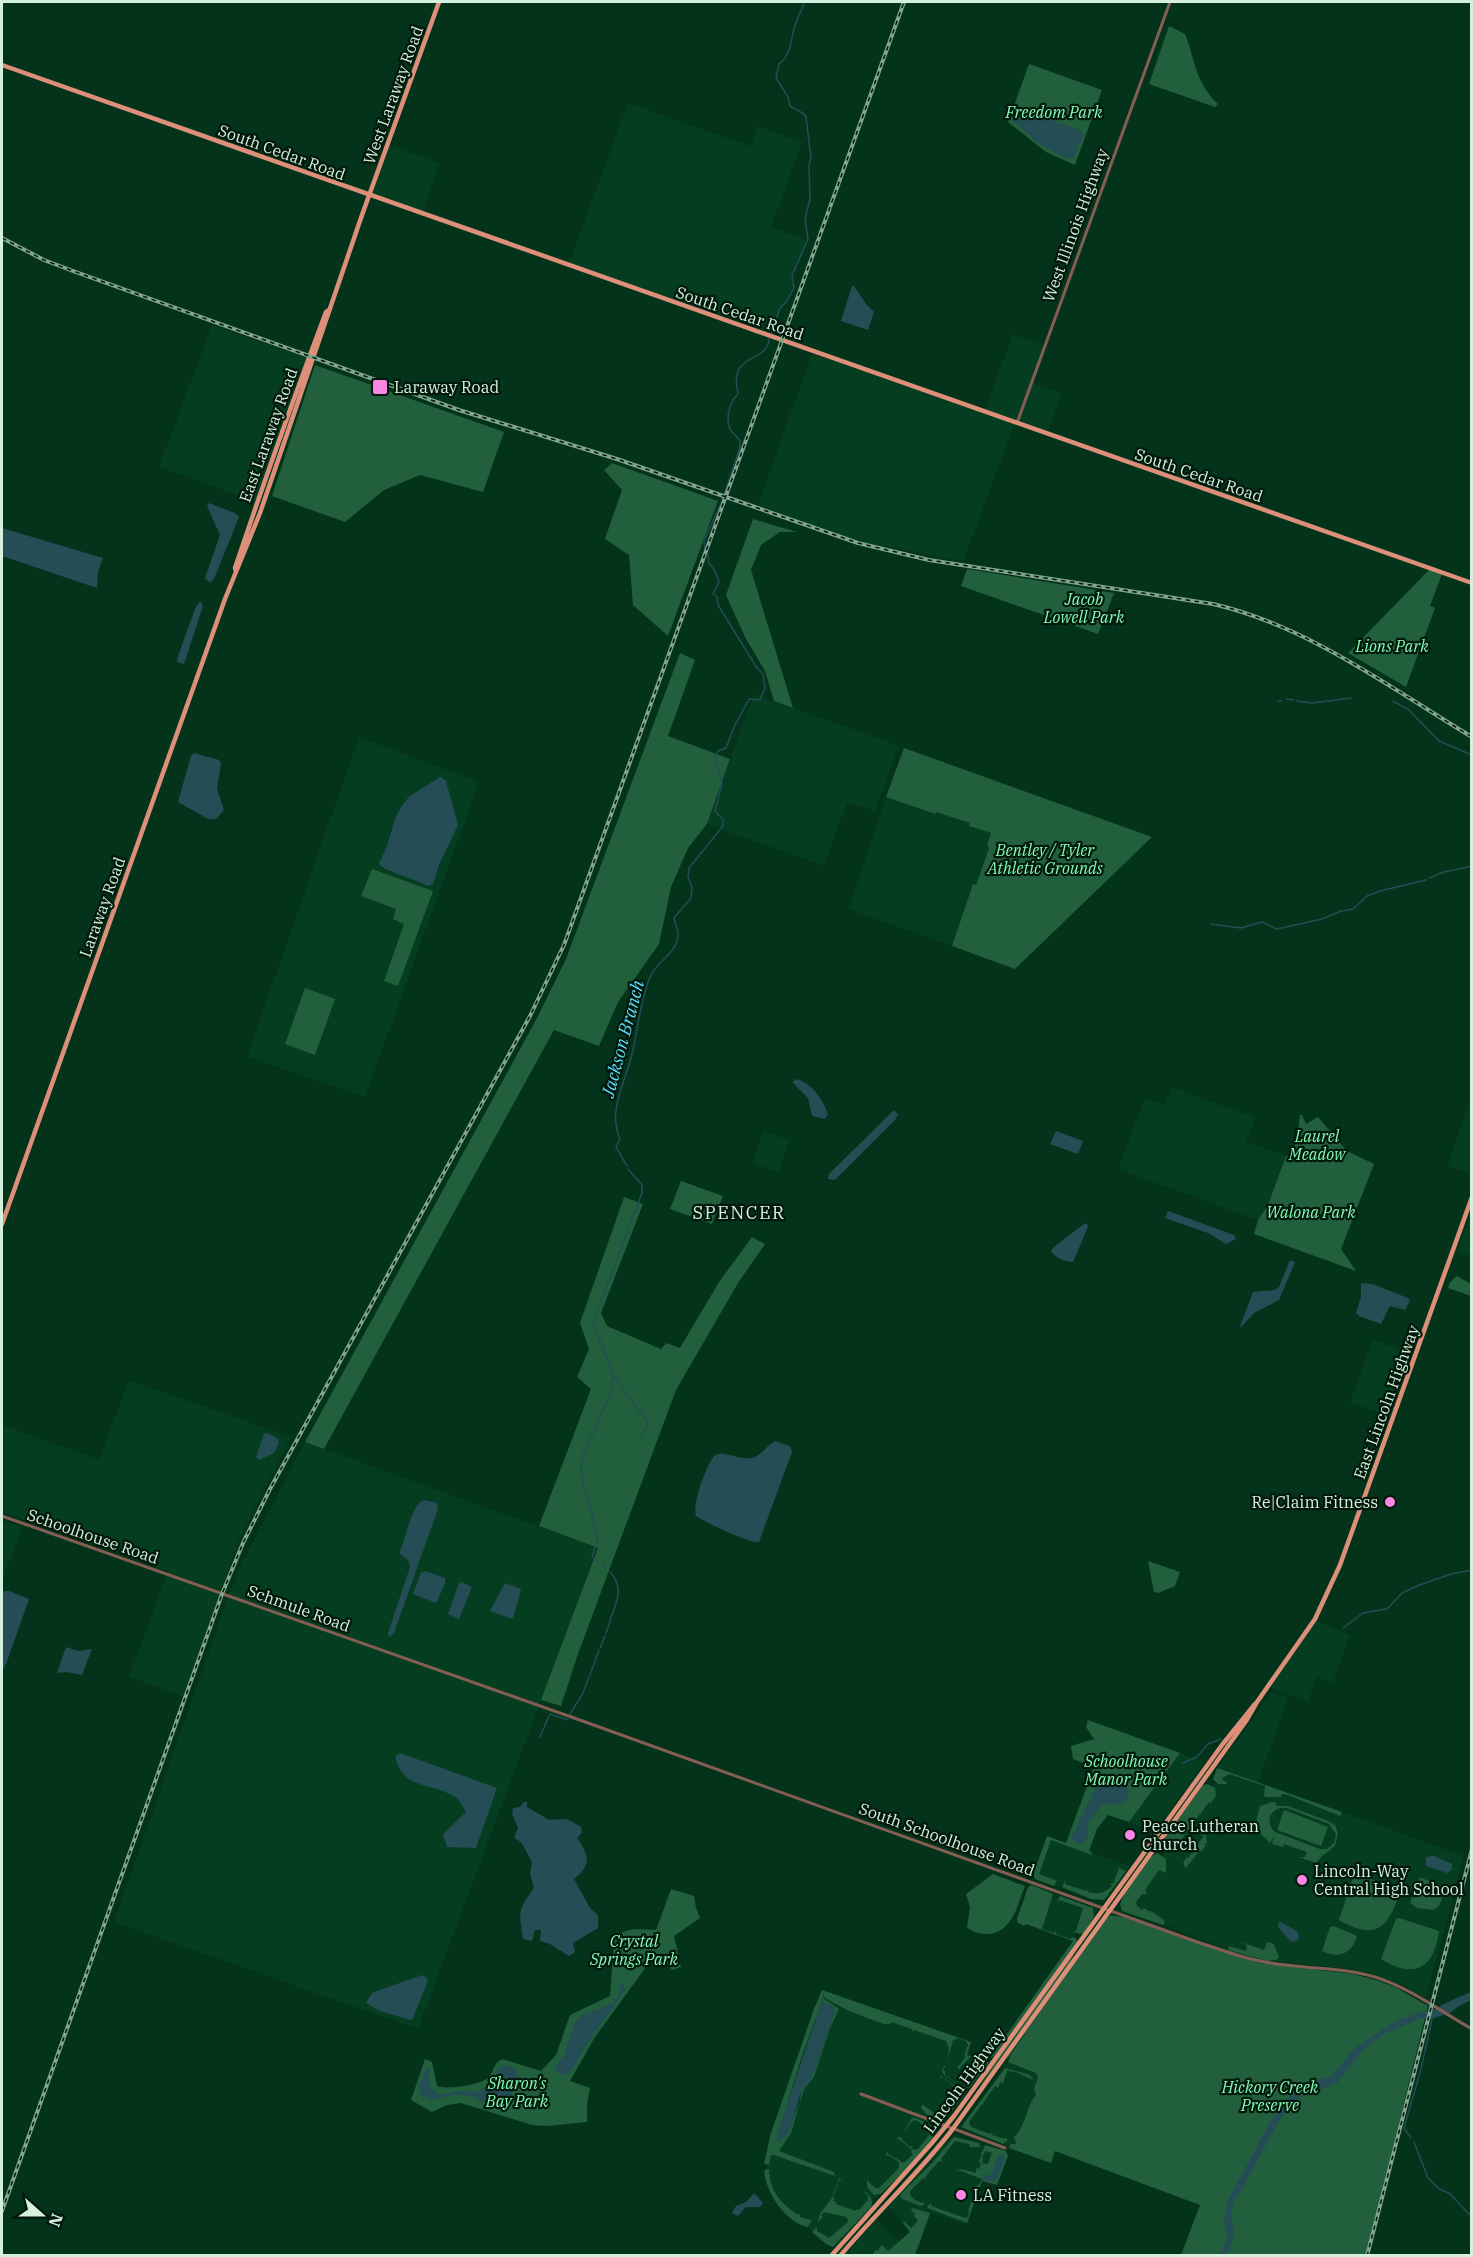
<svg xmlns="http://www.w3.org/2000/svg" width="1473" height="2257" viewBox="0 0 1473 2257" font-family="'IBM Plex Serif',serif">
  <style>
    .built { fill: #053d21 }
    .green { fill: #22603d; fill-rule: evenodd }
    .water { fill: #244d56 }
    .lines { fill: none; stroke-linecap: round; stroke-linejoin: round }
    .stream { stroke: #244d56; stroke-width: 1.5 }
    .minor { stroke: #855e53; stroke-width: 3 }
    .major { stroke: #de8f7a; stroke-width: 4.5 }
    .rail-casing { stroke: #80a48e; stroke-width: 4 }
    .rail { stroke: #02180b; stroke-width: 1.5; stroke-dasharray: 4.5; stroke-linecap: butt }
    .poi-dot { fill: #fc86e4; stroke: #02180b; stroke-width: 2 }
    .labels { text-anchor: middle; stroke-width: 4.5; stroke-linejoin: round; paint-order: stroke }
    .street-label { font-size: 16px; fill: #d4f1dd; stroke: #02180b }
    .park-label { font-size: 16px; font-style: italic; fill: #83fcb4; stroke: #02180b }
    .poi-label { font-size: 16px; fill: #d4f1dd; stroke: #02180b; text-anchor: start }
    .water-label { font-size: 18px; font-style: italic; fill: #5cdefc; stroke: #02180b }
    .neighbourhood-label { font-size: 18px; letter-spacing: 1.5px; fill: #d4f1dd; stroke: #02180b }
  </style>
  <rect width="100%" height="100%" fill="#04331b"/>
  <path class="built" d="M628,103l123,43 7,-20 44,17 -31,84 37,14 -16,35 2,12 -7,13 -7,7 -9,25 -202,-70z
    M388,145l52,18 -18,51 -52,-19z
    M212,325l98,34 -50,144 -101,-36z
    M1013,334l32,12 -13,36 29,11 -15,42 -32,-10 -51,137 -98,-20 -35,-10 -72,-27 54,-151 172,59z
    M754,694l145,52 -24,65 -28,-9 -23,64 -117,-42z
    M359,737l120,45 -114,315 -118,-40z
    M886,797l48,17 2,-2 34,11v3l21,7 -4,11 2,4 -14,38 -2,-2 -21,62 -104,-37z
    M1172,1087l84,31 -10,23 40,15 -18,49 -10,15 -140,-51 27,-71 20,7z
    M1471,1097l1,77h-1l-24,-8z
    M763,1131l27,9 -12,32 -26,-9z
    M1471,1215v41l-14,-5z
    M1373,1340l35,12 7,1 -23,64 -42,-15z
    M129,1380l162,57 -54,108 -54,151 -54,-19 39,-106 -166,-59v-87l97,34z
    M305,1442l293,106 -180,481 -304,-107 116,-330 13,-31z
    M2,1520l20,7 -20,55z
    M1315,1620l35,15 -17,48 -16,-6 -9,25 -40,-15z
    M1271,1693l17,5 -30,84 206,74 -38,142 -26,-14 -30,-11 -25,-5 -57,-5 -45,-9 -52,-18 -65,-29 85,-119 12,-18 -6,-2z
    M1180,1753l25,9 -50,69 -26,-9z
    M1049,1837l81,29 -24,33h-15l-46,-17 -10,-6z
    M1038,1891l47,17 -12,33 -47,-17z
    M822,1990l149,52 -4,12 20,7 -38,54 -6,2 -11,21 -53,56 -20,24 -31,25 -43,-35 -10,-10 -9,-26 1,-22 5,-21 42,-120z
    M1012,2057l68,23 -29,83 -38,-14 -48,-24z
    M955,2136l50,15 3,5 -26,25 -16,44 -35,-12 -16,42 -70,1 30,-37 24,23 11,-10 -22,-26 62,-68z"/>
  <path class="green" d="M1169,26l16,8c11,28 10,48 33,70l-3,3 -66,-23z
    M1029,64l73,26 -27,75 -29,-13 -38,-30z
    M315,365l189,67 -21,60 -63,-17 -36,15 -39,32 -73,-26z
    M612,463l106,38 -50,135 -35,-31 -4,-50 -24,-16 17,-49 -18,-20z
    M753,519l44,13h-17l-19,13 -10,25 42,138 -19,-7 -9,-30 -20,-34 -19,-42z
    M967,569l147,24 -16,41 -137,-48z
    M1429,570l13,4 -12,32 5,2 -29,79 -58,-34z
    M680,653l15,7 -27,76 62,23 -23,65 -19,24 -17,39 -12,57 -41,58 -19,44 -45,-16 -230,419 -19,-7 231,-422 30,-61z
    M904,748l248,89 -137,132 -63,-23 21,-62 3,1 13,-37 -2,-4 4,-11 -22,-7 1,-3 -34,-11 -1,2 -49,-17z
    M372,869l61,22 -35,95 -14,-5 20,-57 -11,-5 3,-10 -35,-13z
    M305,988l30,11 -20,56 -30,-11z
    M1300,1115h2l4,9 12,-7 29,34 27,13 -33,85 15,22 -102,-37 4,-14 10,-15 18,-49 5,1 6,-19z
    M681,1181l42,15 -11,28 -42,-15z
    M624,1197l19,7 -42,109 6,13 54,23 5,-6 14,5 39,-66 33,-45 13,7 -27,39 -62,107 -98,264 -17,52 -20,-6 57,-152 -59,-22 52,-137 -14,-12 12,-28 -9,-26z
    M1457,1276l14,8v12l-23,-8 2,-6z
    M1148,1561l32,11 -5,14 -17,7 -4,-1z
    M1088,1720l92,33 -51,69 -21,-7 -11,14 -8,22 3,1 -2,4v-2l-39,-14 -12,34 18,7 1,-2 -4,7 -19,-7 -2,-4 14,-39 19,7 28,-76 -21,-8 -2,-13 23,-7 -8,-12z
    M1217,1768l125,44 -2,4 -52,-21 -6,-1 -1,3h-17l1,-11 -36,-12 -6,4 -1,2 5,2 -1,2h-8l-5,-5z
    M1207,1784l8,4 1,8 -5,7 -2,-1 -8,11 1,2 -2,-1 -24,33 2,2 -10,3 -6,-6v-5l41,-56z
    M1272,1802l5,1 -1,3h12l40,15 7,4 3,8 -3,13 -14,11 -5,6 -17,-6h6l2,-5 -23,-8 -1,3 -11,-3 2,-8 -4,7 -14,-14 -2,1 6,-24zM1280,1808h7l42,16 7,10 -2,9 -7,6h-7l-45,-17c-9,-8 -7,-20 5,-24z
    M1284,1810l44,17 -7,19 -44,-16z
    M1202,1834l4,1 1,9 -4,-1 3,2 -4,6 -2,-1 -14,18 -3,-4 3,-7 2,1 15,-21z
    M1157,1853l9,6v14l-7,-3 -14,20 2,2 -3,3 -2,-1 -6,8 1,4 5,4 2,-2 6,4 1,-1 13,9 1,4 -2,1 -41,-14 -2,-7 5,-12 27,-36z
    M1117,1867l9,4 -22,29 -13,-1 -29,-12 3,-6v3l21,7 2,-2v3c9,3 17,1 24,-6l-2,-3 3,1 6,-15z
    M993,1874l32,12c-8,20 -13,49 -41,48 -7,-1 -13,-3 -17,-7l3,-20 -4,-13z
    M1358,1874l42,16c-10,37 -24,52 -61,30l14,-43z
    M1422,1878l24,10 -7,18 -6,4 -16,-2 -7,-5 9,-24z
    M1032,1885l21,9 -11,35 12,4 2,-2v3l14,5 4,-2 4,4 -84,115 -4,2 83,-117 -47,-17 -2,2 -7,-4v-3l11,-32z
    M671,1889l23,7 2,12 4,10 -26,18 7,31 -9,3 -12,-15 -11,8 -54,74 -25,44 20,7 -3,16v18l-40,4 -15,-1 -71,-22 -14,2 -15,7 -21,-12 14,-41 7,3 5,24c10,4 42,-1 51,-8 6,-6 5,-15 14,-19l39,12 15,-16 14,-40 40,-19 4,-54c7,-17 27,-12 42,-12z
    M1060,1896l33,12 1,9 -10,16 -5,1 -6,-3h3l7,-23 -24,-8 -2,1z
    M1111,1915l15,3 134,45 93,11 23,6 19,7 33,19 -62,249h-185l19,-50 -145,-54 -4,12 -42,-15 2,-4h4v2l1,-4 -2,-5c12,-10 12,-31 22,-42l-2,-6 4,-12 -2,-4 -28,-11 3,-8 29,-42 -30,42 -3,6 1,-4 98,-137z
    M1399,1918l40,13c-5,39 -26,48 -58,28l15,-40z
    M1334,1926l23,10c-5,18 -18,23 -35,15l8,-24z
    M1238,1941l26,9 3,-8 7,2 5,14 -3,2 -9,1 -39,-11 1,-4 17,5 1,-6z
    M1076,1950l-7,14 -91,125 18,-29z
    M822,1990l149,52 -4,13 22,7 -19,25 -7,2 -19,-14 -2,-4 2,-5h2l-3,3 2,2v4l16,12 5,-2 14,-20 -10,-8 -11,12 -2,-1 9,-12 -2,-1 4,-10 -2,-4 -9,-3 -1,2h-3l-6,21 2,-13 -3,-7 -32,-11 -2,2v-3l-21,-7 -1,2h-6c-23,-8 -40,-14 -60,-27v-6l-1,7 16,11 -9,19 -16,49 -10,12 -13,44 -12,18 55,21 1,4 -61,-21h-3l-2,9 3,1 -8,-1 7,-31 43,-124zM822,2001l11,6 2,4 -20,59 -14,21 -1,11 -14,34 -8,6 -1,-6 24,-77z
    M1005,2068l25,7 3,5 -17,-8 -9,-1 -4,12 -3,-1 -2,6 -3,-2 -12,17 2,2 -3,-1 -13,18 2,5 19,7 1,-2 1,3 13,4 2,-2v4l-4,3 -42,-17z
    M940,2076h1l20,14 5,2c-11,15 -26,41 -45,16l2,-5v2l14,10h7l16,-21 -1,-4 -17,-13 -2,1z
    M912,2118c7,0 19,6 23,13 -6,21 -39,47 -54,63l-7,1 -7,-8v-7l8,8h4l20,-20v-6l-11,-7 -3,1 3,-5v3l16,9 9,-9 -2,-2 1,-2 -13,-11 -2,2 1,-4h3l2,4 7,6 3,-1 -2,2 3,2 4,-1 11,-14 -2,-7 -11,-8 -4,1 -10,13z
    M954,2137l25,6 1,4h-10l-1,-3 -14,-3 -14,18 1,3 -3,-1 -14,16 1,2 -3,-1 -13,13v4l5,5 8,3 2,-1 -1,3 -3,1 -19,-7 -2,-4 33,-33z
    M985,2145l21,6 2,5 -11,29 -15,-4 -15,42 -39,-15 -1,-2 4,-3v3l34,12 3,-1 1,-5 -1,-1 9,-26h2l3,-6 -24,-9 -1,2v-2l4,-1 15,4v-5l3,1 2,-6 -2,-1 2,-6 2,1 -1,6 6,1 4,-11 -7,-2 -2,5 -2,-1z
    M766,2169l5,1 -2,1c2,22 11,31 29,44l2,-1v3l10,3 2,-1 -4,8c-21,-4 -41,-32 -44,-55z
    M839,2178l3,2h-3l-6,18 2,1 -2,3 3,-1v3l20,7 1,-2 2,1 9,-10v-4l-3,-4 -2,1 2,-2c4,4 9,9 6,16l-38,40 -7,-3 -14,-12 5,-5v4l12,7 18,-15 1,-3 -2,-3 -22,-5 -3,4 2,1 -6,6 3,-9 12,-16z
    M912,2208l18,5 -15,42h-43l4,-5 3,1v-3l3,-3 6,6 22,-19 -7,-9 1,-2 7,7 7,-7 -4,-5 1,-2 -4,-4z"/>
  <path class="water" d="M1015,109l65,21 4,5 -11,23 -6,1 -26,-14 -28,-24z
    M852,286h2l12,18 8,8 -6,18 -27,-9z
    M209,503l26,10 4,4 -25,62 -4,4 -5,-5 15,-43 -13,-29z
    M2,528l101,30 -5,14 -1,16 -95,-32z
    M200,601l3,5 -19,58 -7,-2 1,-6 17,-47z
    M194,753l25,7 2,3 -4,26 7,21 -8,9h-8l-30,-17 13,-46z
    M439,777h2l5,4 12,44 -19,40 -6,19 -4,2 -44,-17 -6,-5v-2c12,-17 12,-43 25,-59 8,-12 24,-16 35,-26z
    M797,1079c16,6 25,19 31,35l-3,5 -13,-3 -4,-18 -16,-16z
    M894,1110l4,4 -3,6 -60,60 -7,-1 1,-5z
    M1056,1131l27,10 -5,13 -28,-10z
    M1168,1211l66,24 2,4 -10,5 -18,-11 -43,-15z
    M1085,1223l3,2 -1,4 -14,33c-7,0 -18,-4 -22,-11l3,-4z
    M1290,1260l5,2 -16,38 -25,13 -15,16 14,-37 21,-2 5,-3z
    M1361,1283l11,1 36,14 2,2 -5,10 -15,-4 -9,18 -22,-8 -3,-3 5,-16z
    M267,1433l11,6 1,4 -5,10 -15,7 -3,-3 8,-23z
    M775,1441l15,5 2,6 -33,90c-10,1 -55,-20 -63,-26 -4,-12 10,-50 18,-60 11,-7 24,5 38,2 10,-3 14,-12 23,-17z
    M424,1500l13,3 1,6 -44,124 -5,4 -1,-4 22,-66 -2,-7 -9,-7c7,-13 12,-49 25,-53z
    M425,1571l20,7v6l-9,19 -23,-9 8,-21z
    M462,1582l10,5 -13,32 -11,-5 11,-31z
    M505,1583l16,6 -8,30 -23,-8z
    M4,1591h5l20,8 -24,68 -3,3v-75z
    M66,1647l12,4 14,-2 -10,26 -15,-3 -10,1z
    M400,1753l97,35 -21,60 -29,-1 -4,-13 23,-22c-3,-5 -6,-12 -11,-15 -25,-16 -52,-6 -60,-41z
    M1108,1778l18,6 3,15 -5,4 -23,2 -14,20 1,10 -3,7 -7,2 -7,-5 24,-51z
    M524,1802h3v5l22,13 18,-1 14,8 1,6 -5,5c12,17 15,27 -3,41l16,29 8,7v13l-25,15 2,9 -6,4 -19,-12 -10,-3 1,-11h-6l-3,11 -9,-2c-4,-27 -6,-28 11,-51l-4,-14 2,-12 -11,-20 -7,-4 4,-10 -6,-14 1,-6 7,-1z
    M1432,1855l20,9v6l-5,3 -21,-7v-8z
    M1279,1921l18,10 2,5 -1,4 -7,2 -13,-15z
    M422,1975l6,4 -1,4 -14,35 -2,2 -31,-9 -14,-8 6,-10z
    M621,1983l5,6 -39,55 -17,29 -5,2 -5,-1 -5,-6 9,-13 11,-33 8,-7 30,-12 5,-7z
    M1471,1992v8l-12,6 -9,7 -18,6 -10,-1 -40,17 -19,15 -25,32 -12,6 -13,1 -11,5 -8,7 -14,18 -38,70 -9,13 -2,12 4,18 -8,23 -8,1 8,-19 -3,-16 4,-21 46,-85 20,-23 22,-11 15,-5 24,-28 39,-26 26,-10h9l25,-13z
    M822,2001l11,6 2,4 -20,59 -6,11 -8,10 -8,28 -7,17 -8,6 -2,-3 4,-14z
    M506,2065l9,3c7,11 -3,31 -13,38 -12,0 -22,-6 -33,-10 -14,-4 -26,2 -39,4l-11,-6 1,-11 7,-16 2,1 1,18c11,14 14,7 28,5 5,-1 10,1 15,1 13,0 21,-13 26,-24z
    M1000,2154l5,4 -8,21 -7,2 -9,-1 5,-5h5l7,-19z
    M754,2193l9,10 -3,4h-14l-8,9 -6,-3 4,-7 10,-4z"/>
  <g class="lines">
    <path class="stream" d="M771,334l9,-26 7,-7 7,-13 -2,-12 16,-37 -3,-20 5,-20 -1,-34 2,-7 -5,-41 -2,-3 -14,-8 -2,-9 -12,-19 3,-14c11,-7 12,-24 15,-35 3,-10 7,-19 11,-27
      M705,550l-1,-9 18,-40 18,-54v-6c-3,-5 -8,-8 -10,-12 -5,-10 0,-28 8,-35 -10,-44 29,-29 31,-55
      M1286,699l8,1
      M1278,701h3
      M1297,701l15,2 39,-5
      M1393,701l16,9 30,31 33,14
      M1429,878l15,-6 28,-6
      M1211,924l30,4 21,-6 15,7 45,-10 19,-8 12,-2 14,-13 13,-5 46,-11
      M627,1166l-11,-19 4,-8c-13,-29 6,-57 12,-85 6,-25 8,-53 18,-77 7,-16 27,-24 28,-41 1,-6 -3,-12 -4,-18l17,-20 1,-11 -4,-10 1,-9 34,-42v-7l-8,-7 7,-29 -7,-26 3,-6 8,-3 9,-23 14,-26 11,1 5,-12 -2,-14 -6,-6 -39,-63 -1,-8 -4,-3 6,-12 -4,-11 -6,-8 -1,-8
      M613,1374l35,49 -7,13
      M599,1563l-7,-6 6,-19 -15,-56 -2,-17 2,-10 28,-62 2,-19 -20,-51 49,-130v-8l-14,-16
      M602,1564l4,4
      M610,1572c15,15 6,32 0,48
      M1343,1628l20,-15 24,-4 15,-16 15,-7 34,-12 21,-4
      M606,1633l4,-11
      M600,1648l5,-12
      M590,1675l9,-25
      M550,1714l18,6
      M570,1714l13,-21 6,-16
      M540,1737l9,-21
      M1183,1763l14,-6 11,-13 13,-5
      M1411,2138l-7,-10 17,-59 11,-50
      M1414,2142l14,36 10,10 12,6 22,23"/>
    <path class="minor" d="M1017,423l153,-421
      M2,1516l575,203 623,224c23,7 47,17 71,20 34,6 71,4 104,14 35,11 65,34 97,52
      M861,2094l144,54"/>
    <path class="major" d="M2,65l1470,518
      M236,572l-1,-4c29,-86 59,-171 91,-256l4,-3
      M2,1224l223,-625 35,-86 102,-298 77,-213
      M831,2256l100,-112 23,-28 268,-371 33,-41
      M840,2256c36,-43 78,-82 112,-126l294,-409 11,-19 58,-83 25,-54 132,-368"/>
    <defs>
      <path id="rail" d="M2,238l42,22 29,11 386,139 158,49 241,84 71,17 284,44c95,22 176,83 259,133
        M2,2211l220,-617 21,-51 27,-54 260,-473 34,-71 340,-943
        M1367,2256l105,-407"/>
    </defs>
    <use href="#rail" class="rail-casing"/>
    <use href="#rail" class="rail"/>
  </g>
  <g class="poi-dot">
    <rect x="372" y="379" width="16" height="16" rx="3"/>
    <circle cx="1390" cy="1502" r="6"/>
    <circle cx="1130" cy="1835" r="6"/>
    <circle cx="1302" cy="1880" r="6"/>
    <circle cx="961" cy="2195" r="6"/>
  </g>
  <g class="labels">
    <g class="street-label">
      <text transform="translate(393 95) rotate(-70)" y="6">West Laraway Road</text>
      <text transform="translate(282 152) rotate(20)" y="6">South Cedar Road</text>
      <text transform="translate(1075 225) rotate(-70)" y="6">West Illinois Highway</text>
      <text transform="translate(740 313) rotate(19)" y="6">South Cedar Road</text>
      <text transform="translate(268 435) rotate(-70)" y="6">East Laraway Road</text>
      <text transform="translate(1199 475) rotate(19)" y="6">South Cedar Road</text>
      <text transform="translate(102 907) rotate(-70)" y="6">Laraway Road</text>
      <text transform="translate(1386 1402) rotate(-70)" y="6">East Lincoln Highway</text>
      <text transform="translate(93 1536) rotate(19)" y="6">Schoolhouse Road</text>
      <text transform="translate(299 1608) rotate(20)" y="6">Schmule Road</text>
      <text transform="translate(947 1839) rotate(20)" y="6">South Schoolhouse Road</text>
      <text transform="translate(964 2080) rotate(-54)" y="6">Lincoln Highway</text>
    </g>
    <g class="park-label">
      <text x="1054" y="118">Freedom Park</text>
      <text x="1084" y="605">Jacob<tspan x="1084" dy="18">Lowell Park</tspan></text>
      <text x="1392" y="652">Lions Park</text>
      <text x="1045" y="856">Bentley / Tyler<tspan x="1045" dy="18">Athletic Grounds</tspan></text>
      <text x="1317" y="1142">Laurel<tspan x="1317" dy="18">Meadow</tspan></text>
      <text x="1311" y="1218">Walona Park</text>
      <text x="1126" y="1767">Schoolhouse<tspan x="1126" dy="18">Manor Park</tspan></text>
      <text x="634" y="1947">Crystal<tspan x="634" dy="18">Springs Park</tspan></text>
      <text x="517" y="2089">Sharon's<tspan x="517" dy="18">Bay Park</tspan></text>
      <text x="1270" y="2093">Hickory Creek<tspan x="1270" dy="18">Preserve</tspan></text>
    </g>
    <g class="poi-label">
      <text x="394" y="393">Laraway Road</text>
      <text x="1378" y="1508" text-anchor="end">Re|Claim Fitness</text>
      <text x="1142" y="1832">Peace Lutheran<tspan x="1142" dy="18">Church</tspan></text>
      <text x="1314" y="1877">Lincoln-Way<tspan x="1314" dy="18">Central High School</tspan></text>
      <text x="973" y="2201">LA Fitness</text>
    </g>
    <g class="water-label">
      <text transform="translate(623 1039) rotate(-75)" y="6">Jackson Branch</text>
    </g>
    <g class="neighbourhood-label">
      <text x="739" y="1219">SPENCER</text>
    </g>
  </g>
  <rect width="1473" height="2257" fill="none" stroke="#d4f1dd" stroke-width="6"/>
  <g transform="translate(42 2215) rotate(111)" stroke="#02180b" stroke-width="4.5" paint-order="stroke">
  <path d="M0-4.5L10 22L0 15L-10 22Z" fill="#d4f1dd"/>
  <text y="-9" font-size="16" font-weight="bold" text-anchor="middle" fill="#d4f1dd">N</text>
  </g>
</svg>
